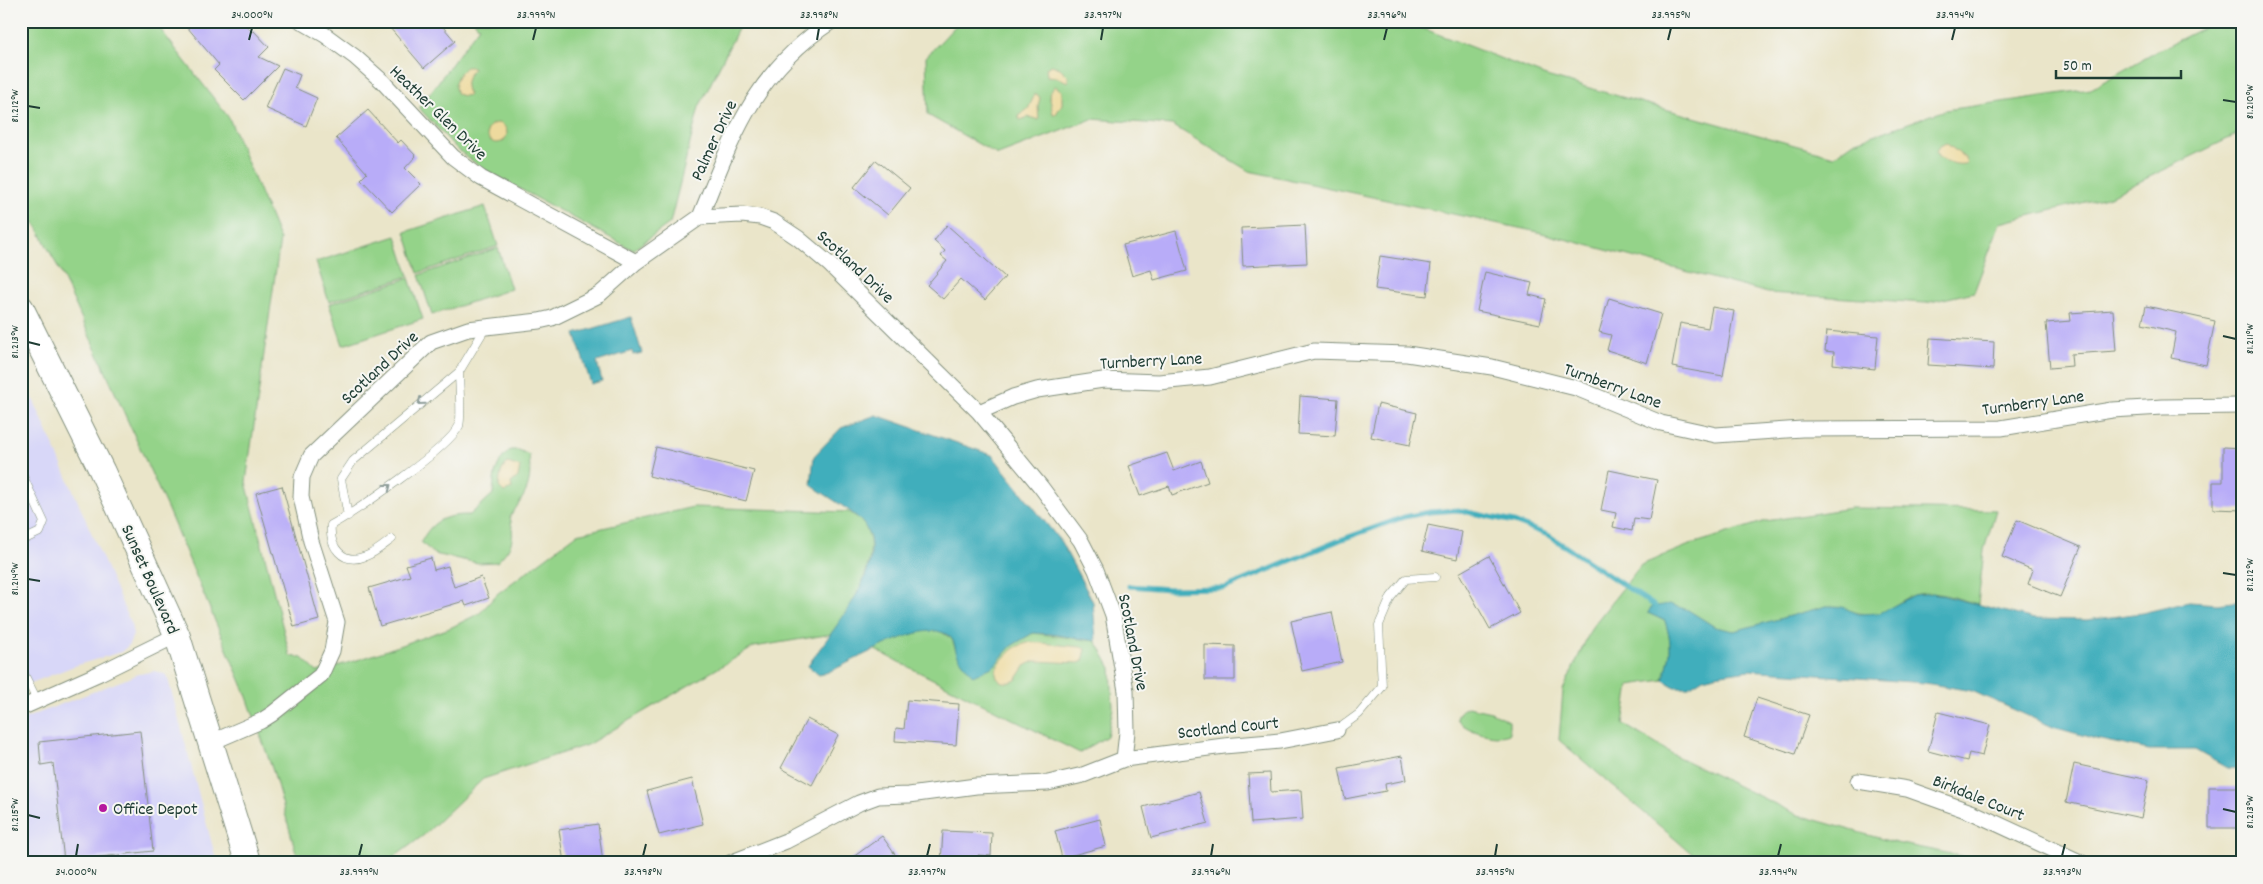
<svg xmlns="http://www.w3.org/2000/svg" width="2263" height="884" viewBox="0 0 2263 884" font-family="Dekko,sans-serif">
  <style>
    .built { fill: #d8d7f8 }
    .green { fill: #94d389; stroke: #5a885e }
    .sand { fill: #eeda9e; stroke: #868c69 }
    .water { fill: #3faebc; stroke: #2f7678 }
    .lines { fill: none; stroke-linecap: round; stroke-linejoin: round }
    .stream { stroke: #3faebc; stroke-width: 5 }
    .building { fill: #b8acf8 }
    .lane-casing { stroke: #84917e; stroke-width: 9 }
    .street-casing { stroke: #84917e; stroke-width: 17 }
    .primary-casing { stroke: #84917e; stroke-width: 27 }
    .lane { stroke: #fff; stroke-width: 8 }
    .street { stroke: #fff; stroke-width: 15 }
    .primary { stroke: #fff; stroke-width: 25 }
    .oneway { stroke: #8f9e9a }
    .ticks { fill: none; stroke: #1f3d34; stroke-width: 2 }
    .poi-dot { fill: #b5179e; stroke: #f6f6f2; stroke-width: 2 }
    .labels { text-anchor: middle; stroke-width: 4; stroke-linejoin: round; paint-order: stroke }
    .street-label { font-size: 18px; fill: #1f3d34; stroke: #f6f6f2 }
    .poi-label { font-size: 18px; fill: #1f3d34; stroke: #f6f6f2; text-anchor: start }
    .neatline { fill: none; stroke: #1f3d34; stroke-width: 2 }
    .ticks-label { font-size: 12px; text-anchor: middle; fill: #1f3d34 }
  </style>
  <rect width="100%" height="100%" fill="#f6f6f2"/>
  <filter id="ink" filterUnits="userSpaceOnUse"><feTurbulence type="fractalNoise" baseFrequency=".02" numOctaves="2"/><feDisplacementMap in="SourceGraphic" scale="10" xChannelSelector="R" yChannelSelector="G"/><feConvolveMatrix kernelMatrix="1 2 1 2 8 2 1 2 1" color-interpolation-filters="sRGB"/></filter>
  <filter id="wash" filterUnits="userSpaceOnUse"><feTurbulence type="fractalNoise" baseFrequency=".0096" numOctaves="4" result="noise"/><feDisplacementMap in="SourceGraphic" scale="20" xChannelSelector="R" yChannelSelector="G"/><feGaussianBlur stdDeviation="1.12" result="paint"/><feColorMatrix in="noise" values="0 0 0 0 0 0 0 0 0 0 0 0 0 0 0 0 0 1.4 0 .05"/><feComposite in="paint" operator="in"/></filter>
  <g filter="url(#wash)">
    <rect width="100%" height="100%" fill="#eae5c9"/>
    <path class="built" d="M21,371l110,253 2,11 -5,11 -7,6 -47,14 -53,21z
      M155,671l12,4 50,188h-196v-143l118,-46z"/>
    <path class="green" d="M21,21h133l75,97 51,122 -34,242 44,174 12,2 15,14 47,-14 86,-30 30,-15 17,-19 80,-60 116,-27 156,5c4,3 10,6 13,9 18,24 3,56 -8,79l71,31h15l12,8 5,14 37,13 17,-20 22,-13 63,8 15,27 2,40 -6,28 -27,17 -207,-104 -41,-15 -78,13 -167,98 -104,34 -59,56 -38,28h-87l-25,-89 -28,-80 -78,-184 -106,-235 -41,-79z
      M474,21h268l-43,86 -29,116 -37,27 -150,-81 -26,-20 -38,-41 60,-81z
      M960,21h444l142,55 288,80 20,-14 92,-32 145,-21 64,-37 62,-31h25v111l-132,64 -110,27 -26,69 -48,11 -158,-10 -230,-61 -289,-61 -77,-46 -80,-6 -94,36 -70,-40 -2,-58z
      M485,206l13,40 -80,27 -13,-41z
      M396,236l13,40 -80,26 -13,-40z
      M498,248l13,41 -79,26 -13,-40z
      M409,278l14,41 -80,26 -14,-41z
      M510,450h9l10,5c3,33 -2,36 -19,62 5,22 3,29 -13,45l-19,1 -44,-9 -13,-12c12,-23 25,-27 49,-27l23,-21c1,-20 2,-30 17,-44z
      M1851,508l145,2 -12,40 -6,54c-20,-5 -43,-15 -64,-9 -12,4 -22,14 -34,18 -18,5 -34,-6 -53,-7l-93,25 -19,-4 -27,-17 -40,3 17,8c8,25 6,35 -2,59l-34,5 -6,39 51,31 124,60 98,28 101,20h-294l-144,-123 4,-50 29,-63 49,-62 51,-21 74,-23z
      M1468,707l23,5 18,9v13c-14,6 -42,-3 -52,-14 1,-8 4,-10 11,-13z"/>
    <path class="sand" d="M1052,65l8,3 8,8v6l-12,-5 -9,-1 -1,-8z
      M466,67h6l1,2c-7,9 -10,15 -4,26l-5,1 -7,-2c-5,-12 0,-19 9,-27z
      M1055,86l7,5v13l-6,10h-3l-4,-20z
      M1035,94h2l3,4 -2,8 1,14 -10,-3 -9,3 -2,-4 10,-7z
      M487 133a10 10 0 1 1 20 0a10 10 0 1 1-20 0Z
      M1946,143l19,15 2,5c-9,4 -21,-2 -29,-6l-2,-5 4,-6z
      M508,463l12,4 -2,10 -7,6 1,6 -8,3 -5,-5c1,-10 1,-18 9,-24z
      M1031,642l50,5 5,2 -3,12 -4,2 -44,-2 -9,4 -10,15c-8,4 -21,4 -20,-9 1,-7 11,-17 17,-22 5,-4 12,-5 18,-7z"/>
    <path class="water" d="M631,317l11,36 -9,2 -1,-4 -35,11 5,19 -11,3 -16,-50z
      M876,415l116,40 69,87 32,60 3,39 -45,-7 -18,-1 -22,13 -17,20 -21,10c-5,-7 -12,-15 -16,-22 -2,-5 -2,-11 -5,-15 -23,-29 -106,30 -133,36l-11,-9c20,-33 89,-104 53,-145 -8,-10 -38,-27 -50,-36l3,-29 27,-28z
      M1933,593l101,26 53,1 55,-7 47,-11 28,2 25,-3v168l-15,-1 -32,-18h-46l-53,-11 -43,-12 -81,-36 -47,-8 -176,-13 -34,5 -12,3 -14,9h-14l-12,-7c8,-24 10,-34 2,-59l-17,-8 3,-6 18,-3 19,6 27,17 19,4 93,-25 15,1 17,7 21,-1 34,-18z"/>
    <g class="lines">
      <path class="stream" d="M1129,586l40,3 56,-1 115,-48 64,-23 26,-5 28,-2 56,12 34,13 107,71"/>
    </g>
    <g id="blocks">
      <path class="building" d="M182,21h60l10,11 2,-1 15,16 -10,10 19,9 -34,34 -30,-30 5,-5z
        M384,21h54l17,20 -31,27z
        M283,68l17,7 -5,13 22,10 -11,28 -41,-18z
        M368,110l30,33 3,-3 15,16 -11,12 16,16 -29,28 -31,-33 6,-6 -31,-35z
        M876,160l34,28 -22,27 -34,-28z
        M947,225l58,52 -20,23 -24,-21 -18,20 -16,-14 20,-24 -6,-5 4,-5 -11,-10z
        M1305,225l2,38 -64,3 -2,-38z
        M1176,231l11,40 -33,9 -3,-10 -19,6 -9,-31z
        M1380,256l51,8 -4,32 -52,-7z
        M1485,272l47,11 -3,12 17,4 -6,25 -63,-13z
        M1609,298l52,16 -14,49 -40,-13 4,-15 -12,-3z
        M2146,306l69,15 -9,44 -35,-7 5,-26 -34,-8z
        M1712,307l22,4 -11,65 -51,-9 8,-44 28,5z
        M2113,310l3,41 -45,3 1,12 -22,2 -4,-45 25,-2 -1,-8z
        M1827,331l51,5 -3,33 -42,-5 1,-12 -9,-1z
        M1930,338l64,4 -1,27 -65,-4z
        M1300,396l38,3 -3,37 -37,-2z
        M1378,404l39,9 -7,32 -39,-8z
        M656,447l98,24 -8,30 -97,-25z
        M2223,447l19,1v62l-29,-1v-27h10z
        M1167,453l7,18 27,-10 7,21 -36,13 -3,-9 -29,10 -11,-30z
        M1609,470l48,10 -8,40 -15,-2 -2,13 -19,-4 3,-14 -15,-3z
        M282,486l37,134 -25,7 -38,-134z
        M2017,520l64,27 -21,50 -32,-13 5,-14 -31,-13z
        M1428,525l34,7 -5,27 -35,-8z
        M1489,556l31,57 -30,16 -31,-56z
        M431,558l3,12 14,-4 6,21 27,-10 8,21 -23,8 -2,-5 -84,25 -11,-38 41,-12 -4,-11z
        M1332,612l10,50 -40,9 -11,-50z
        M1205,645l30,1v34h-30z
        M1757,698l52,17 -14,39 -51,-17z
        M907,700l52,4 -3,41 -61,-4 1,-13 8,1z
        M1938,712l52,13 -8,31 -13,-3 -2,8 -39,-10z
        M807,719l31,16 -26,50 -31,-17z
        M140,731l13,120 -89,10 -11,-98 -12,2 -2,-23z
        M1402,756l4,24 -21,4 1,7 -41,8 -6,-31z
        M2074,764l75,16 -8,38 -75,-16z
        M1270,773l1,19 30,-2 2,29 -52,4 -3,-49z
        M692,779l11,45 -44,11 -12,-44z
        M2209,787h33v41h-33z
        M1199,792l9,31 -57,15 -8,-31z
        M1100,819l6,27 -44,12 -7,-27z
        M598,824l5,39h-39l-5,-33z
        M943,831l49,2 -1,23 -13,-1v8h-37z
        M882,836l19,27h-56z"/>
    </g>
  </g>
  <g filter="url(#ink)">
    <use href="#blocks" fill-opacity="0" stroke="#84917e" stroke-width="1"/>
    <g class="lines">
      <defs>
        <path id="lane" d="M21,472l23,50 -4,10 -19,9
          M348,516l-7,-37 12,-18 106,-89 27,-45
          M392,539c-8,6 -17,14 -26,17 -24,10 -37,-10 -35,-31 24,-13 118,-77 128,-99 3,-8 0,-44 0,-54
          M21,668l16,32
          M1337,730l22,-16 23,-27 -3,-62 12,-28 15,-18 29,-2
          M21,858l1,5"/>
        <path id="street" d="M301,21l24,14 30,22 27,24 71,76 28,21 155,84
          M700,217c33,-81 54,-145 132,-196
          M979,412l34,-15 24,-7 66,-10 56,2 51,-5 104,-26 93,3 85,13 84,21 85,35 55,12 86,-6 199,-1 111,-18 51,-3 79,-1
          M21,708l79,-35 77,-38
          M212,742l49,-21 11,-7 49,-39 11,-24 5,-29 -26,-81 -10,-44 1,-20 9,-21 120,-114 37,-13 71,-8 13,-3 47,-23 37,-33 64,-45 42,-2 18,2 14,5 24,16 31,26 150,148 62,75 40,54 15,29 17,45 13,76 1,41 -3,27
          M1858,781l49,8 67,24 108,50
          M730,863l56,-22 73,-38 19,-7 31,-1 67,-9 72,-3 35,-8 41,-16 100,-13 56,-5 57,-11"/>
        <path id="primary" d="M21,308l81,163 75,164 71,228"/>
      </defs>
      <use href="#lane" class="lane-casing"/>
      <use href="#street" class="street-casing"/>
      <use href="#primary" class="primary-casing"/>
      <use href="#lane" class="lane"/>
      <use href="#street" class="street"/>
      <use href="#primary" class="primary"/>
    </g>
    <defs><path id="oneway-chevron" d="M-2-3.5L2.5 0L-2 3.5" fill="none" stroke-width="1.6" stroke-linecap="round" stroke-linejoin="round" transform="scale(1.25)"/></defs>
    <g class="oneway">
      <use href="#oneway-chevron" transform="translate(421 402) rotate(141)"/>
      <use href="#oneway-chevron" transform="translate(388 487) rotate(-38)"/>
    </g>
  </g>
  <path class="ticks" d="M249,40l3,-12M533,40l3,-12M817,40l2,-12M1101,40l2,-12M1384,40l3,-12M1668,40l3,-12M1952,40l3,-12M2223,100l13,2M28,106l12,2M2223,336l13,3M28,342l12,3M2223,573l13,2M28,579l12,2M2223,809l13,3M28,815l12,3M76,856l2,-12M359,856l3,-12M643,856l3,-12M927,856l3,-12M1211,856l2,-12M1495,856l2,-12M1778,856l3,-12M2062,856l3,-12"/>
  <circle class="poi-dot" cx="103" cy="808" r="5"/>
  <g class="labels">
    <g class="street-label">
      <text transform="translate(439 112) rotate(44)" y="6">Heather Glen Drive</text>
      <text transform="translate(713 140) rotate(-65)" y="6">Palmer Drive</text>
      <text transform="translate(856 266) rotate(43)" y="6">Scotland Drive</text>
      <text transform="translate(1151 360) rotate(-3)" y="6">Turnberry Lane</text>
      <text transform="translate(379 367) rotate(-43)" y="6">Scotland Drive</text>
      <text transform="translate(1613 385) rotate(20)" y="6">Turnberry Lane</text>
      <text transform="translate(2033 402) rotate(-8)" y="6">Turnberry Lane</text>
      <text transform="translate(151 579) rotate(66)" y="6">Sunset Boulevard</text>
      <text transform="translate(1134 642) rotate(79)" y="6">Scotland Drive</text>
      <text transform="translate(1228 727) rotate(-6)" y="6">Scotland Court</text>
      <text transform="translate(1979 797) rotate(22)" y="6">Birkdale Court</text>
    </g>
    <g class="poi-label">
      <text x="113" y="814">Office Depot</text>
    </g>
  </g>
  <rect width="2263" height="884" fill="none" stroke="#f6f6f2" stroke-width="55"/>
  <path d="M2056 70v8h125v-8" fill="none" stroke="#1f3d34" stroke-width="2.5"/>
  <text x="2063" y="70" font-size="15" fill="#1f3d34" stroke="#f6f6f2" stroke-width="4" paint-order="stroke">50 m</text>
  <rect x="28" y="28" width="2208" height="828" class="neatline"/>
  <g class="ticks-label">
    <text x="252" y="18">34.000°N</text>
    <text x="536" y="18">33.999°N</text>
    <text x="819" y="18">33.998°N</text>
    <text x="1103" y="18">33.997°N</text>
    <text x="1387" y="18">33.996°N</text>
    <text x="1671" y="18">33.995°N</text>
    <text x="1955" y="18">33.994°N</text>
    <text transform="translate(2249 102) rotate(-90)" y="4">81.210°W</text>
    <text transform="translate(14 106) rotate(-90)" y="4">81.212°W</text>
    <text transform="translate(2249 339) rotate(-90)" y="4">81.211°W</text>
    <text transform="translate(14 342) rotate(-90)" y="4">81.213°W</text>
    <text transform="translate(2249 575) rotate(-90)" y="4">81.212°W</text>
    <text transform="translate(14 579) rotate(-90)" y="4">81.214°W</text>
    <text transform="translate(2249 812) rotate(-90)" y="4">81.213°W</text>
    <text transform="translate(14 815) rotate(-90)" y="4">81.215°W</text>
    <text x="76" y="875">34.000°N</text>
    <text x="359" y="875">33.999°N</text>
    <text x="643" y="875">33.998°N</text>
    <text x="927" y="875">33.997°N</text>
    <text x="1211" y="875">33.996°N</text>
    <text x="1495" y="875">33.995°N</text>
    <text x="1778" y="875">33.994°N</text>
    <text x="2062" y="875">33.993°N</text>
  </g>
</svg>
